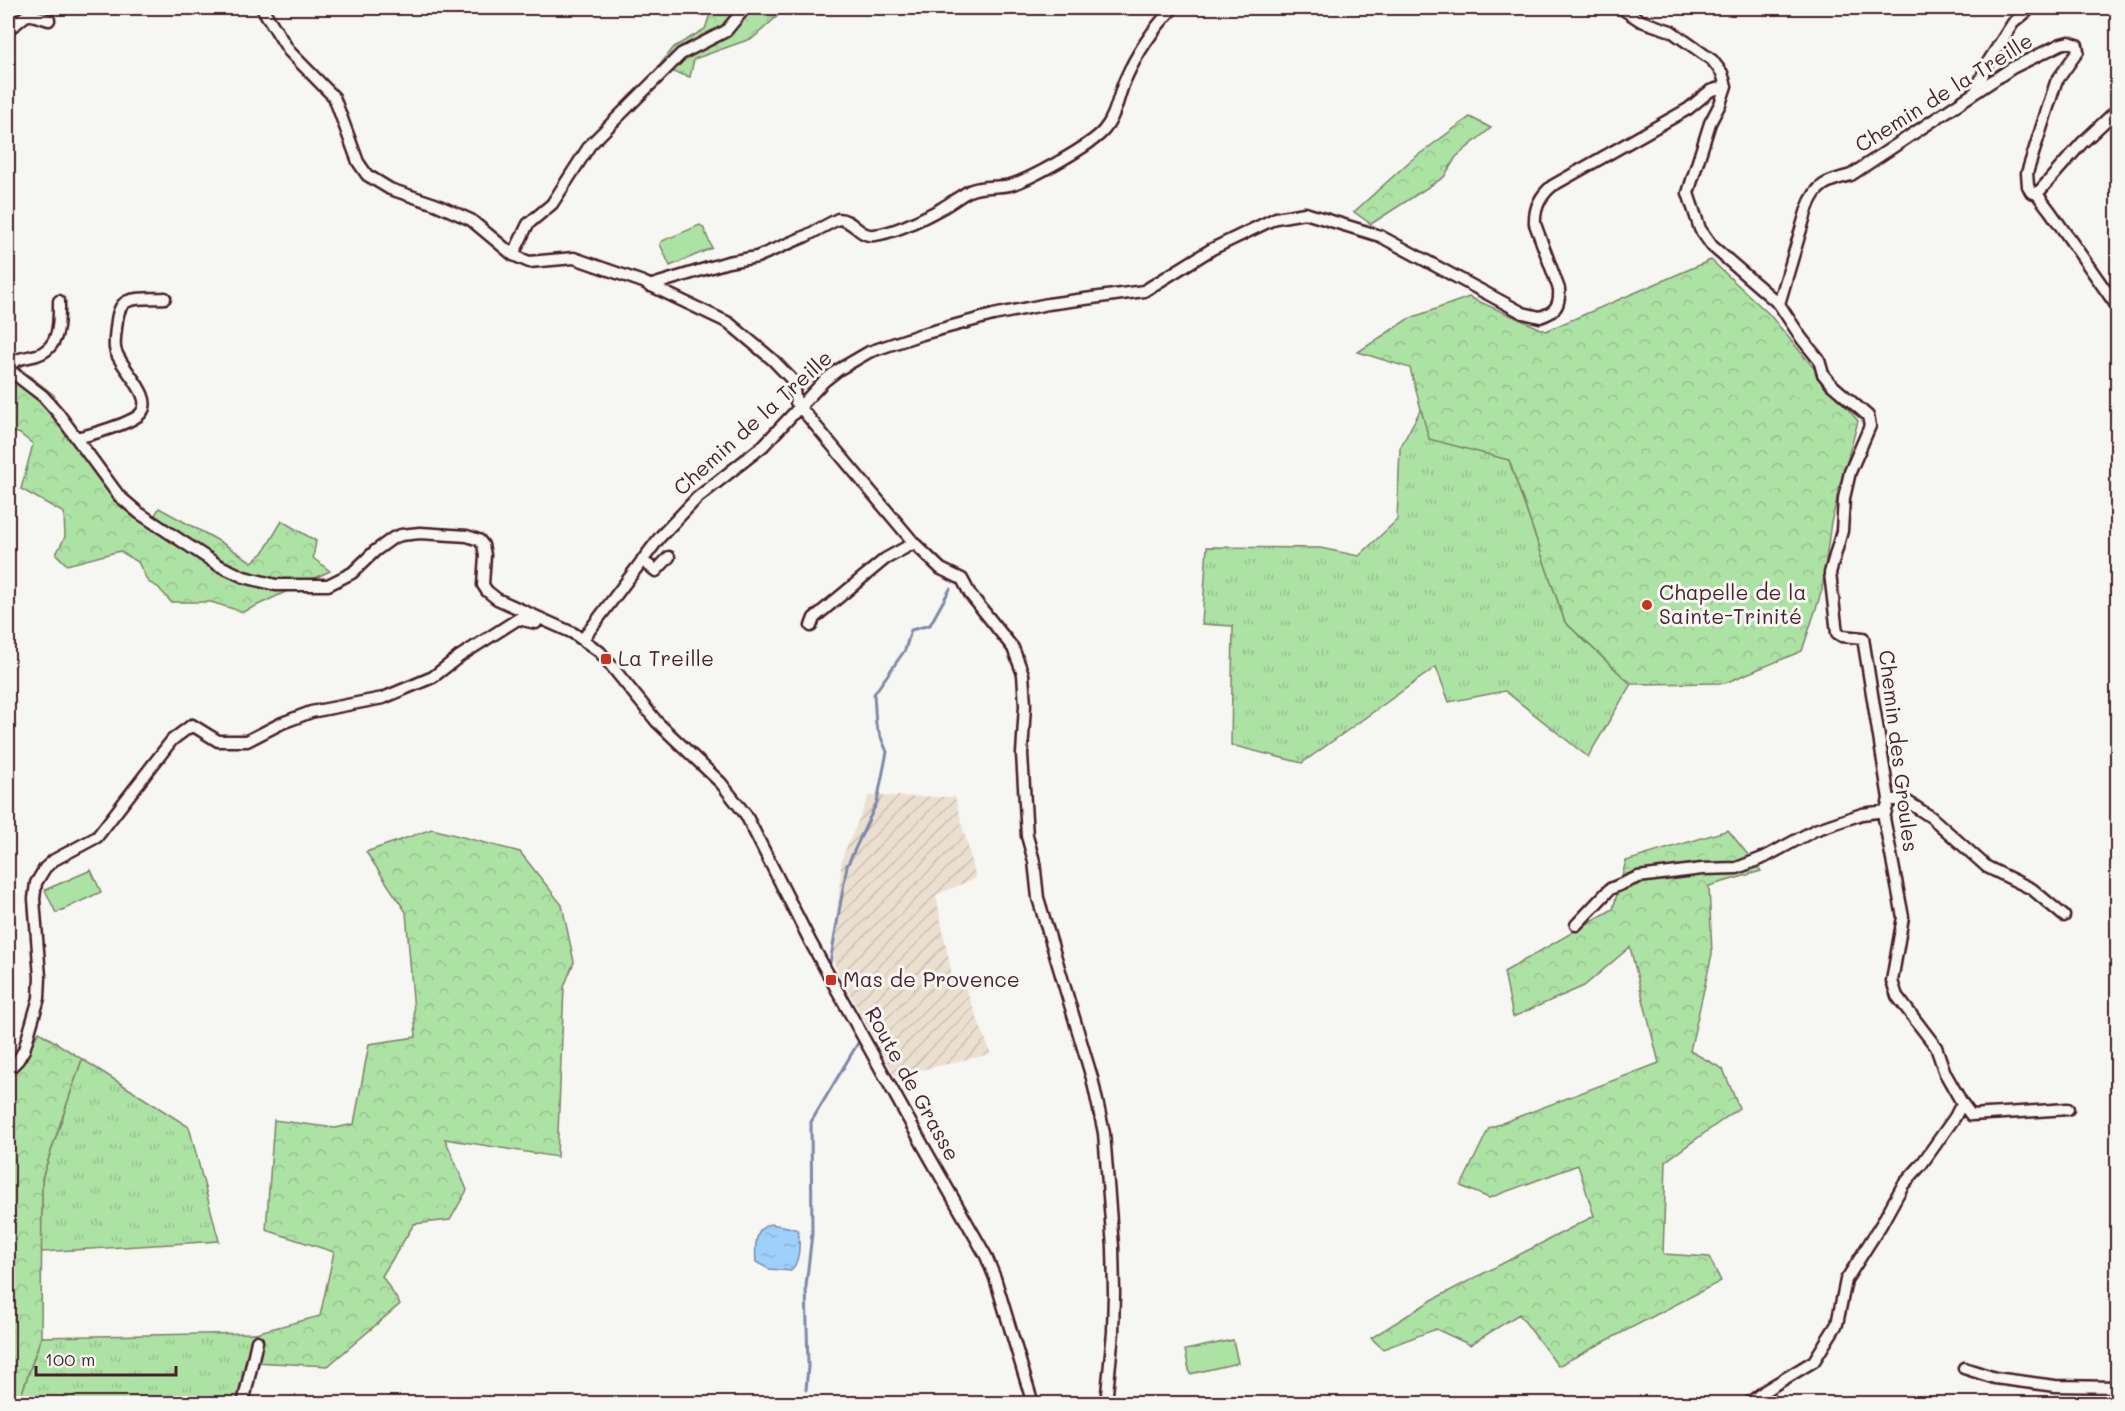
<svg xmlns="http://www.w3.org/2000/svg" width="2125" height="1411" viewBox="0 0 2125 1411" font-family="Mali,sans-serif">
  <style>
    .industrial { fill: url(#industrial-furrows) }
    .grass { fill: url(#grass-tufts); stroke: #7c8068; stroke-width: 1.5 }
    .forest { fill: url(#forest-crowns); stroke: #7c8068; stroke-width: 1.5 }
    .garden { fill: #ade2a5; stroke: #7c8068; stroke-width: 1.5 }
    .water { fill: url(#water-ripples); stroke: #7c89a8; stroke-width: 1.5 }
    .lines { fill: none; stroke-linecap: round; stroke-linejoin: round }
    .stream { stroke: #7c89a8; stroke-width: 3 }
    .minor-casing { stroke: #4a1f2b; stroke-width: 15 }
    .minor { stroke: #f6f6f2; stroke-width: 10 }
    .poi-dot { fill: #c8321e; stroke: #f6f6f2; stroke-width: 2 }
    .labels { text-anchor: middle; stroke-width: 6; stroke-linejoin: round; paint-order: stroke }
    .street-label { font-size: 21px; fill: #4a1f2b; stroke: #f6f6f2 }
    .poi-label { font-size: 21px; fill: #4a1f2b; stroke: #f6f6f2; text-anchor: start }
  </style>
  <defs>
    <pattern id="industrial-furrows" width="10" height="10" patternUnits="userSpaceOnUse" patternTransform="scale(1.5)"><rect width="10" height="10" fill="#ebe0d0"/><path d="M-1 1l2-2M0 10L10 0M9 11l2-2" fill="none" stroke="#cbc0b3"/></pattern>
    <pattern id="grass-tufts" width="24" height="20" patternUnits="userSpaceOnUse" patternTransform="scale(1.5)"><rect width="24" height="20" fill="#ade2a5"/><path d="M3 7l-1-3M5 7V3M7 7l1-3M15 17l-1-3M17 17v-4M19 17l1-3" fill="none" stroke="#96c18e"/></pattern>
    <pattern id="forest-crowns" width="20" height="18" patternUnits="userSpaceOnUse" patternTransform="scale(1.5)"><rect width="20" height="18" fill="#ade2a5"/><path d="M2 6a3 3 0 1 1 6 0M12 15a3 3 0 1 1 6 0" fill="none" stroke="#96c18e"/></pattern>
    <pattern id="water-ripples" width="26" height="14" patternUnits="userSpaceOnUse" patternTransform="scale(1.5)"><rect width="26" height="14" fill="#9dd0fb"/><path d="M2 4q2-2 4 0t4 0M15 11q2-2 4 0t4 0" fill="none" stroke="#89b2d7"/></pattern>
  </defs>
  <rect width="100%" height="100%" fill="#f6f6f2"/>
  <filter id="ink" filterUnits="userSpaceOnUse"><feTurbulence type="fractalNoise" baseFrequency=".0167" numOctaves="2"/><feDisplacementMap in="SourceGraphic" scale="12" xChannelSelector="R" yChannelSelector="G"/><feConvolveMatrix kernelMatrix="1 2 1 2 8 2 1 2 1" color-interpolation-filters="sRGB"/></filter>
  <g filter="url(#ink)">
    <path class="industrial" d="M869,796l86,1 21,81 -40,17 17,86 11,3 27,70 -96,22 -53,-96 -9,-19 9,-103z"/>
    <path class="grass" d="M1421,409l9,30 79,21 56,162 66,62 -43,73 -83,-66 -56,11 -13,-35 -134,96 -71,-18 2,-119 -31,-2 5,-77 113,1 39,8 38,-36 3,-72z
      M82,1059l107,68 30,114 -178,11 1,-74z
      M255,1333l-1,29 -11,41 -225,1 23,-67z"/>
    <path class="forest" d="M712,8h84l-15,5 -28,25 -59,21 -4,18 -32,-10 16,-20 31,-18z
      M1470,117l21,11 -35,29 -12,20 -73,47 -17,-12 56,-51z
      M1711,260l58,54 89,107 -27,101 -9,68 -20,61 -77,32 -94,1 -66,-62 -56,-162 -80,-21 -19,-71 -52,-16 50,-33 61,-22 77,34z
      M8,359l46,36 17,43 26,38 28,30 24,20 10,-18 60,33 33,21 11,-9 19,-32 34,20 -3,17 17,13 -87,41 -32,-10h-40l-13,-15 -10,-5 -10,-20 -18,-11 -53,14 -11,-11 9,-17 -1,-24 -43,-24 12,-45 -13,-10 -12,-5z
      M432,829l88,23 42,53 12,57 -10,25 -7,170 -112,-18 22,51 -17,30 -36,4 -32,52 18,28 -72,62 -74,-4 1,-29 65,-17 14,-64 -68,-22 8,-110 61,8 19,-4 15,-80 47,-7 -10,-125 -40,-60z
      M1728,830l33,41 -52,15 3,68 -22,97 33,18 16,39 -73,53 -3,93 46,3 12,24 -163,85 -39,-52 -49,31 -34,-16 -53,20 -12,-11 61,-38 162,-84 -16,-51 -89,33 -28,-12 28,-58 170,-65 -29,-116 -46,39 -71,31 -9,-45 109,-63 13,-48z
      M39,1032l43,27 -40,119 -1,159 -23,67 -10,-1v-321z"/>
    <path class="garden" d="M700,225l3,2 9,21 -42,18 -10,-22 2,-3z
      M91,870l10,22 -45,21 -11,-23z
      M1233,1340l5,23 -48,11 -5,-24z"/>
    <path class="water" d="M770,1224l18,3 10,3c2,13 2,31 -7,41l-22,-2 -13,-7c-1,-14 -2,-34 14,-38z"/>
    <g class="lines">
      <path class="stream" d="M830,963l17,-97 30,-64 10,-50 -11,-27 -2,-31 31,-44 6,-20 19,-5 20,-36
        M806,1390l2,-24 -2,-80 6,-52 -1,-112 47,-79"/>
      <defs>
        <path id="minor" d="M262,8l27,43 45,46 24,65 9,13 23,14 45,15 36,16 42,35 16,7 45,-4 69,24 86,41 44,37 24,25
          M1621,8l20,13 30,10 41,29 10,13 4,13
          M8,29c23,-13 10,-19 41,-9
          M1726,86l-6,18 -10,19 -22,70 12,36 12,17 67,58 23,35 17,21 4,14 8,10 37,32 2,10 -20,46 -6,26 -2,33 -12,42 7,60 5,3 21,2 26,161 -5,19 19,99 -11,64 5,15 39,51 9,26 17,30 9,12 97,-6
          M1976,91l12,-29 25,-39 18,-15
          M2037,194l45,-51 36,-34
          M513,255l15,-31 24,-20 38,-59 91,-91 45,-23 19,-23
          M649,286l79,-24 29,-5 49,-21 32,-17c15,0 21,18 36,16 21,-2 50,-17 68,-27 9,-5 18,-12 27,-17 12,-6 28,-3 41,-6 19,-5 82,-40 94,-55 12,-14 14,-34 21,-50 12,-27 29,-52 48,-72
          M1779,304l28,-95c9,-25 20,-28 44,-34l161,-107 49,-24 8,-2 8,3 1,6 -22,31 -29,91 1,13 3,6 6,2 13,17 68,97
          M8,367c11,-11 16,-8 29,-12 24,-8 22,-34 22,-54
          M8,369l35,27 15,17 61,83 20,17 79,52 26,12 32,8h52l24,-12 23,-22 18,-13 8,-3 19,-2 47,3 12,4 4,5 2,10 -2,30 4,6 10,8 76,34 27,19 57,70 64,61 25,32 65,128 114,206 61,107 9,22 38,126
          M792,380l4,22 4,5 114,136 27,26 21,10 8,15 43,54 10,26 2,31 -3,49 5,82 7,25 4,37 54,180 12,55 9,114 1,45 -1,40 -7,72
          M76,438c14,-3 57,-15 65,-25 15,-17 -23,-46 -26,-65 -1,-8 1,-19 2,-28 1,-7 3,-16 11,-19 10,-4 26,-2 37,-3
          M642,560l14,11 13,-14
          M811,626l3,-8 71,-59 29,-16
          M583,639l77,-102 37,-39 66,-52 61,-65 14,-11 31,-18 50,-17 74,-20 55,-11 96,-13 68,-42 64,-31 29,-5 75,23 143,77 17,4c16,-5 20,-12 19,-28l-24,-65c-1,-16 5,-28 17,-38l136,-77 22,-18 16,-5
          M1889,799l19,3 23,15 56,50 45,22 32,27
          M1576,925l34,-36 28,-12 64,-8 35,-1 28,-11 50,-27 47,-16 24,-3
          M8,1070l10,-10 6,-10 15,-52 1,-21 -6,-78 2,-16 9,-15 9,-8 43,-23 75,-97 20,-15 26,16h29l35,-18 29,-11 72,-14 50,-21 27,-21 58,-37 18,4
          M1964,1368l31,10 60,8 63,1
          M243,1404l14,-63
          M1748,1404l18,-14 48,-29 23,-37 9,-44 35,-55 22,-40 18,-20 34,-48 7,-14"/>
      </defs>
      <use href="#minor" class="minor-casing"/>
      <use href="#minor" class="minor"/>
    </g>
  </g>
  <g class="poi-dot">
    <circle cx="1647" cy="605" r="6"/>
    <rect x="600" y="653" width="12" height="12" rx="3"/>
    <rect x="825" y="974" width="12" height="12" rx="3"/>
  </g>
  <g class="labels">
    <g class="street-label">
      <text transform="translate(1944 93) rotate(-32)" y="7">Chemin de la Treille</text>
      <text transform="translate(753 423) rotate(-42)" y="7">Chemin de la Treille</text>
      <text transform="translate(1898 751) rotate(83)" y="7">Chemin des Groules</text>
      <text transform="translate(912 1084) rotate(61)" y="7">Route de Grasse</text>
    </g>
    <g class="poi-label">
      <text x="1659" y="600">Chapelle de la<tspan x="1659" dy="24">Sainte-Trinité</tspan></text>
      <text x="618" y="666">La Treille</text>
      <text x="843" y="987">Mas de Provence</text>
    </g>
  </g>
  <rect width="2125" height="1411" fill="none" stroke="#f6f6f2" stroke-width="30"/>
  <rect x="15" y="15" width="2095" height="1381" fill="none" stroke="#4a1f2b" stroke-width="2" filter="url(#ink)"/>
  <path d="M36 1366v9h140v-9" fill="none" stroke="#4a1f2b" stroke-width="3"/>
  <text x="45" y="1366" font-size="18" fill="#4a1f2b" stroke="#f6f6f2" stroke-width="4.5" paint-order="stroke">100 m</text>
</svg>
